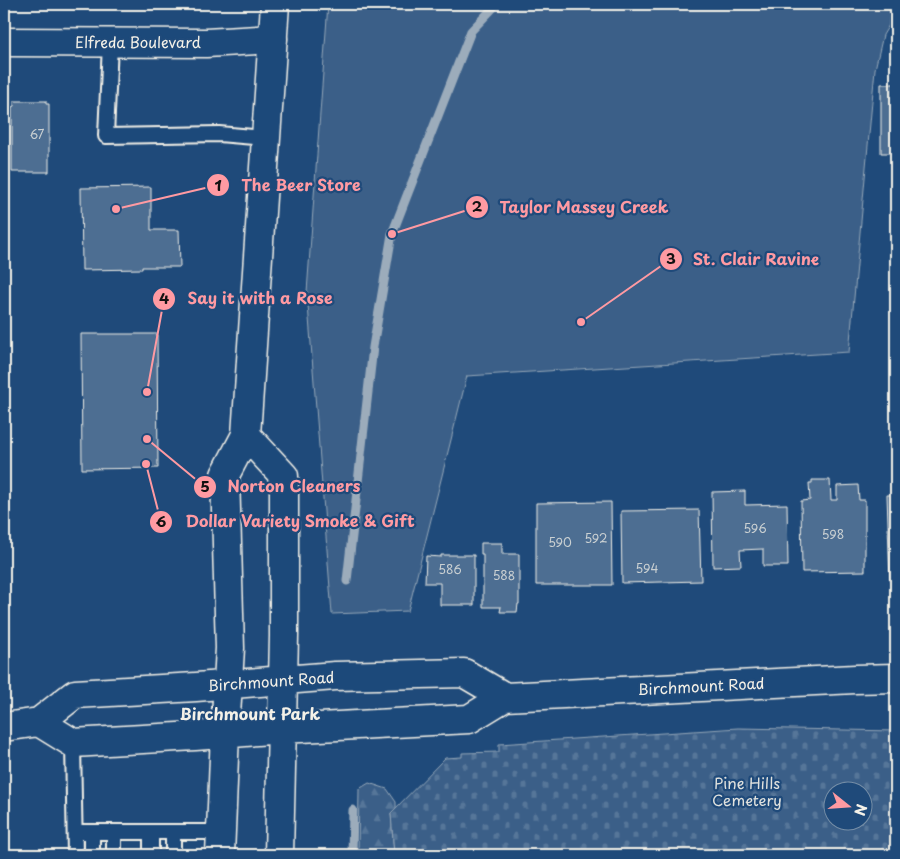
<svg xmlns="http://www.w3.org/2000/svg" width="900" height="859" viewBox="0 0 900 859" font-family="'Playpen Sans',sans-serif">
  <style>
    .forest { fill: url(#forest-firs); stroke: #97a8b8 }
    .cemetery { fill: url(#cemetery-stones); stroke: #97a8b8; fill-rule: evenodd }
    .park { fill: #3a5f88; stroke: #97a8b8 }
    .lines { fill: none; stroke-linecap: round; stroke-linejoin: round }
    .stream { stroke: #9cacbb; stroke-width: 9 }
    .building { fill: #4d6e92; stroke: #f4f1e8 }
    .service-casing { stroke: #f4f1e8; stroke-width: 18 }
    .minor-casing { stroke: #f4f1e8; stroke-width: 31 }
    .secondary-casing { stroke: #f4f1e8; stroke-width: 31 }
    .service { stroke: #1f4a7a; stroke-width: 14 }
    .minor { stroke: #1f4a7a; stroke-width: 28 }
    .secondary { stroke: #1f4a7a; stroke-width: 28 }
    .labels { text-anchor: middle; stroke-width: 4.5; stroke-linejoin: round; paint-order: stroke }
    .number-label { font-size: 12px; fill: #cad0d2 }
    .street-label { font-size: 15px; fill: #f4f1e8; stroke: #1f4a7a }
    .park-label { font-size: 15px; fill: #e1e2de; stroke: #1f4a7a }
    .neighbourhood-label { font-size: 16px; font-weight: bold; fill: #f4f1e8; stroke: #1f4a7a }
    .leader { fill: none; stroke: #ff9aa2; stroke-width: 2 }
    .callout-dot { fill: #ff9aa2; stroke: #1f4a7a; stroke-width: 2 }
    .mark-label { font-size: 15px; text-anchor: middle; font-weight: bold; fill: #111 }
    .callout-label { font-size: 16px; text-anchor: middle; font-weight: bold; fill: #ff9aa2; stroke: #1f4a7a; stroke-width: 4.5; stroke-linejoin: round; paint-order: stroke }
  </style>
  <defs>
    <pattern id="forest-firs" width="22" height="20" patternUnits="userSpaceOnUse" patternTransform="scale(1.25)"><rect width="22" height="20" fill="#3a5f88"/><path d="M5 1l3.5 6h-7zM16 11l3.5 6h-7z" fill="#577699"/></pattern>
    <pattern id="cemetery-stones" width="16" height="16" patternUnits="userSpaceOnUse" patternTransform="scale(1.25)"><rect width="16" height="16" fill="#3a5f88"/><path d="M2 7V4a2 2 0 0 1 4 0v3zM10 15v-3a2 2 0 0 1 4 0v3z" fill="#577699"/></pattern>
  </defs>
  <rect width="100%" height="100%" fill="#1f4a7a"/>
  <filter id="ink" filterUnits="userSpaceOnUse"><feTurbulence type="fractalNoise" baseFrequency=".02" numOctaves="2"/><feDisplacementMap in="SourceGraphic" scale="10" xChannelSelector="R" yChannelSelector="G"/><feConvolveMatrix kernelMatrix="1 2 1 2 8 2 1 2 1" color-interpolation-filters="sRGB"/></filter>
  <g filter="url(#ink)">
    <path class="forest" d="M369,783l18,6 9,13v7l-5,4 3,42h-36l1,-66z"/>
    <path class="cemetery" d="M738,728l158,3v124h-502l-3,-42 54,-55 17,-1v-4l37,-1v-8zM832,792h30v30h-30z"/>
    <path class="park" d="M328,4h562l-1,21 -6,10 -8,34 -26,283 -382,24 -59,235 -76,3 -25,-322z"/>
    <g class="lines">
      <path class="stream" d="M347,581l26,-234 19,-113 79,-203 21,-22 3,-5
        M352,855l1,-45"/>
    </g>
    <path class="building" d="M881,84h15v69h-15z
      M14,101h32v3h3v68h-37v-65l2,-1z
      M151,187v43h28l1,37h-38v2l-60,1 -1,-82z
      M81,334h76l1,134 -76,1z
      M812,480h18l1,20h6v-14l21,-1 1,15h6v71l-63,1 -1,-71 9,-1 -1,-17h3z
      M745,491v14l42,-1 1,62h-25v-17l-23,1 1,16 -28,1 -1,-75z
      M887,495h9v86l-6,1z
      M611,502l1,83h-76v-82z
      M699,510l2,71 -79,2 -1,-72z
      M481,543h21v11h17v50h-1l-1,8h-17l1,-5h-18v-53h-2z
      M441,555h33v50h-34v-22h-15l1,-27 15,1z"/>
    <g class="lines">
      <defs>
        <path id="service" d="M110,43l-4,93 113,-2 47,4
          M73,743l2,112
          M75,832h146
          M92,832v23
          M114,832v23
          M151,855v-23
          M173,855v-23"/>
        <path id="minor" d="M4,42l202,1 67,-4"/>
        <path id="secondary" d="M246,435l38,41v160l-5,219
          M39,722l34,21 122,-7 87,-7 187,-10 36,-22 350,-18 41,-1
          M4,727l35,-5 36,-28 121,-7 139,-11 129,-3 41,24
          M220,855l5,-122 5,-85 -5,-173 21,-40 29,-431"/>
      </defs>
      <use href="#service" class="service-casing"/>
      <use href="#minor" class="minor-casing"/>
      <use href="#secondary" class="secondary-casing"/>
      <use href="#service" class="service"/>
      <use href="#minor" class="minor"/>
      <use href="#secondary" class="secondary"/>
    </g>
  </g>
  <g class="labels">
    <g class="number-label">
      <text x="37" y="139">67</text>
      <text x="755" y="533">596</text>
      <text x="833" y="539">598</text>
      <text x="596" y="543">592</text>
      <text x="560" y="547">590</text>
      <text x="647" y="573">594</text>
      <text x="450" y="574">586</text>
      <text x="504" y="580">588</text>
    </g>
    <g class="street-label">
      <text x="138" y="48">Elfreda Boulevard</text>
      <text transform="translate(271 682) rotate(-4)" y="5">Birchmount Road</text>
      <text transform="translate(701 687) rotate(-3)" y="5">Birchmount Road</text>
    </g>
    <g class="park-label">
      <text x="747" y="789">Pine Hills<tspan x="747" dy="17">Cemetery</tspan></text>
    </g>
    <g class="neighbourhood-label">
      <text x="250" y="720">Birchmount Park</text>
    </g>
  </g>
  <path class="leader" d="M116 209L218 185M392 234L477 207M581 322L671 259M147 392L164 299M147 439L205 487M146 464L161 522"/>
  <g class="callout-dot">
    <circle cx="116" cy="209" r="5"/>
    <circle cx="392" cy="234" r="5"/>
    <circle cx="581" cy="322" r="5"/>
    <circle cx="147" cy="392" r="5"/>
    <circle cx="147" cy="439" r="5"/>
    <circle cx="146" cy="464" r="5"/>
    <circle cx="218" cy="185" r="12"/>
    <circle cx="477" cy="207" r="12"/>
    <circle cx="671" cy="259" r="12"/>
    <circle cx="164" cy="299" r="12"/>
    <circle cx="205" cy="487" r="12"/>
    <circle cx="161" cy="522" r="12"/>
  </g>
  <g class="mark-label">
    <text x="218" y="191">1</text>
    <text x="477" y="212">2</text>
    <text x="671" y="264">3</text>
    <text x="164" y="304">4</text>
    <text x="205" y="492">5</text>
    <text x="161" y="527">6</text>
  </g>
  <g class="callout-label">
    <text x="301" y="191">The Beer Store</text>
    <text x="584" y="213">Taylor Massey Creek</text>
    <text x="756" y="265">St. Clair Ravine</text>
    <text x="260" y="304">Say it with a Rose</text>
    <text x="294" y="492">Norton Cleaners</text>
    <text x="300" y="527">Dollar Variety Smoke &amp; Gift</text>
  </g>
  <rect width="900" height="859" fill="none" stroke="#1f4a7a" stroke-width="20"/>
  <rect x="10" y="10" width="880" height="839" fill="none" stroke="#f4f1e8" stroke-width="2" filter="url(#ink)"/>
  <g transform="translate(848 806) rotate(107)"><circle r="24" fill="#1f4a7a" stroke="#748da6"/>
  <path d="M0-4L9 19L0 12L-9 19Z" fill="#ff9aa2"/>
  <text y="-8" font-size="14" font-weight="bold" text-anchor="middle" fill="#f4f1e8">N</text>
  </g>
</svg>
